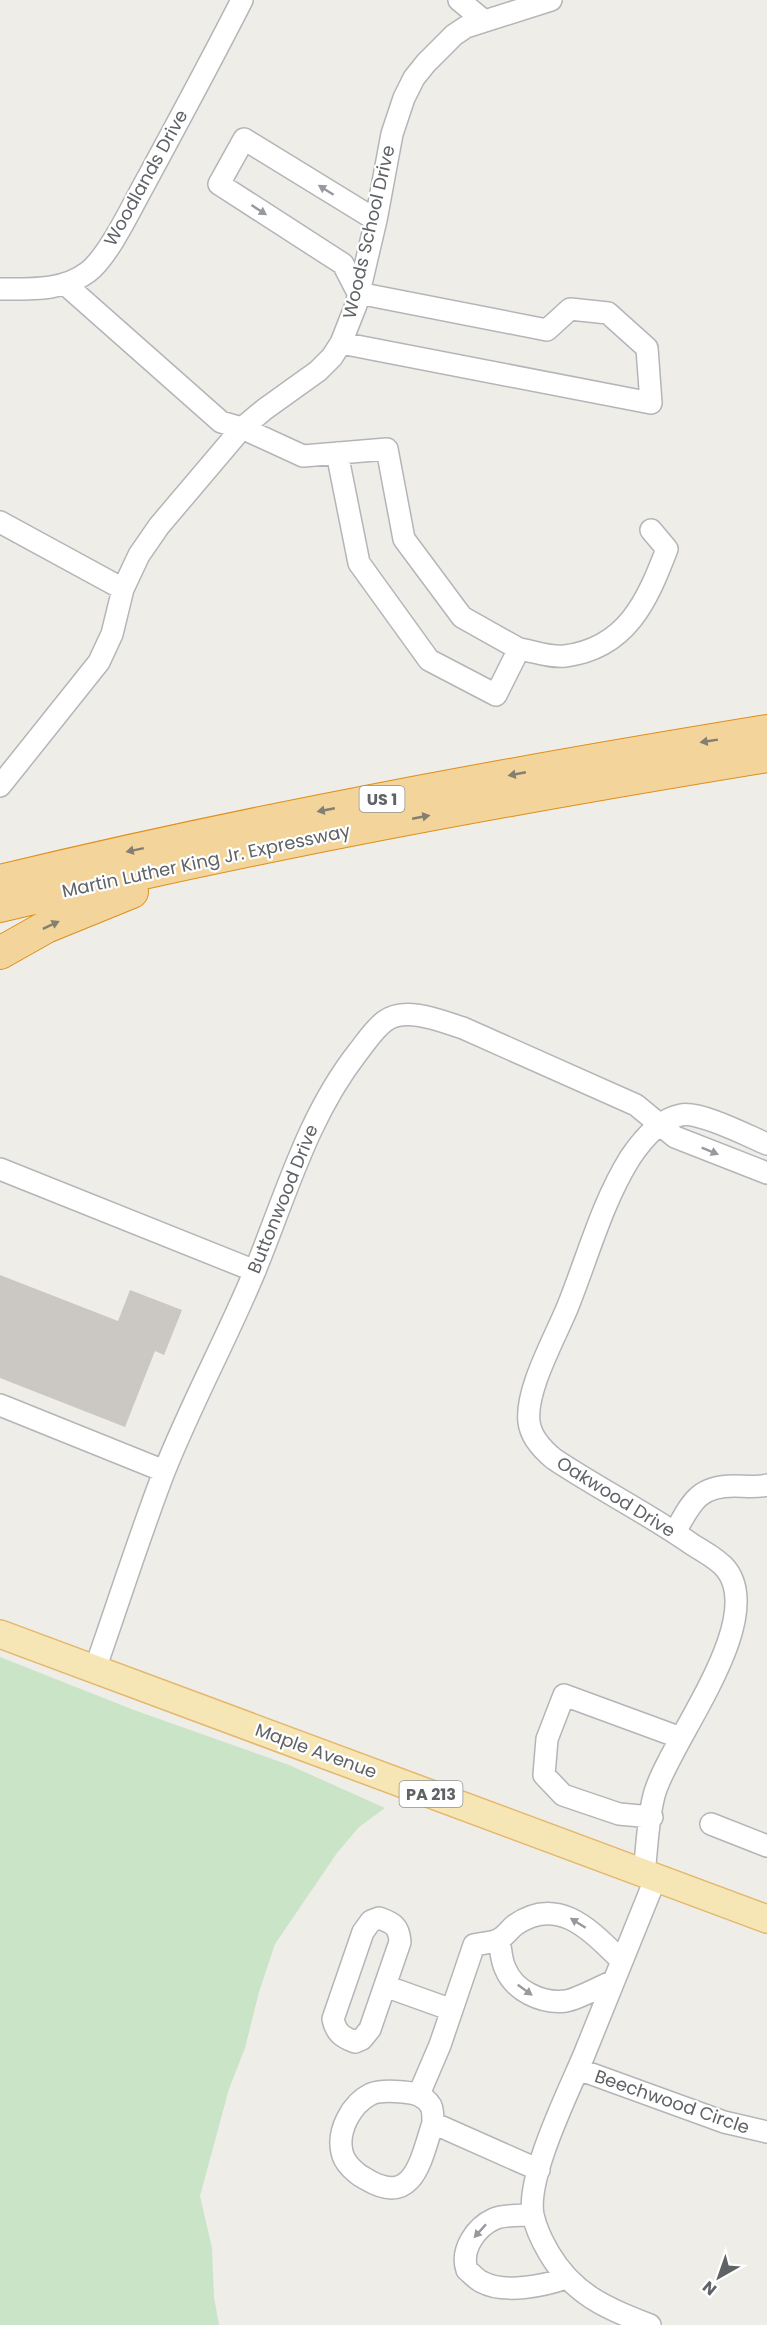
<svg xmlns="http://www.w3.org/2000/svg" width="767" height="2325" viewBox="0 0 767 2325" font-family="Poppins,sans-serif">
  <style>
    .green { fill: #cae4c7 }
    .building { fill: #cbc8c4 }
    .lines { fill: none; stroke-linecap: round; stroke-linejoin: round }
    .minor-casing { stroke: #b3b5b8; stroke-width: 24 }
    .major-casing { stroke: #e4b76c; stroke-width: 30 }
    .highway-casing { stroke: #df8e18; stroke-width: 34 }
    .minor { stroke: #fff; stroke-width: 21 }
    .major { stroke: #f7e6b5; stroke-width: 27 }
    .highway { stroke: #f3d49b; stroke-width: 32 }
    .oneway { fill: #979a9c }
    .oneway2 { fill: #847f73 }
    .labels { text-anchor: middle; stroke-width: 4.5; stroke-linejoin: round; paint-order: stroke }
    .shield { fill: #fff; stroke: #8f9294; stroke-width: 1.5 }
    .shield-label { font-size: 16px; font-weight: bold; fill: #5f6366 }
    .street-label { font-size: 18px; fill: #5f6366; stroke: #fff }
  </style>
  <rect width="100%" height="100%" fill="#efede8"/>
  <path class="green" d="M0,1657l134,53 155,55 96,43 -26,19 -22,26 -62,91 -16,48 -14,56 -16,41 -29,107 12,52 2,49 5,28h-219z"/>
  <path class="building" d="M0,1275l118,46 12,-31 52,20 -18,45 -9,-4 -30,76 -125,-49z"/>
  <g class="lines">
    <defs>
      <path id="minor" d="M459,0l24,20
        M65,284l156,138 21,6 61,28 84,-7 17,90 58,78 57,32 -23,46 -67,-35 -70,-97 -22,-110
        M0,289c31,0 63,2 88,-17 21,-16 44,-66 57,-89 33,-61 66,-122 97,-183
        M358,293l-15,-29 -124,-80 25,-45 132,81
        M341,343l310,60 -4,-55 -39,-35 -38,-4 -23,21 -189,-37
        M0,522l123,67
        M519,649c14,2 32,9 46,7 62,-8 82,-55 102,-107l-16,-19
        M0,786l99,-124 13,-28 11,-45 16,-34 20,-29 83,-98 23,-19 53,-38 14,-14 9,-14 15,-38 20,-85 16,-86 12,-36 10,-20 12,-15 28,-28 12,-8 85,-27
        M0,1169l255,102
        M0,1405l164,66
        M675,1532c16,-28 22,-46 59,-46 11,0 22,2 33,-1
        M95,1669c23,-65 44,-132 69,-197 27,-68 62,-132 90,-199 31,-75 53,-156 104,-221 8,-10 16,-23 27,-31 21,-15 56,0 78,7l173,77 39,32 92,36
        M652,1817l-33,-3 -56,-19 -19,-20 3,-36 17,-44 117,43
        M711,1824l56,22
        M644,1873c3,-24 4,-59 11,-81 17,-54 112,-171 71,-223 -8,-10 -22,-17 -33,-24 -44,-31 -94,-56 -139,-86 -11,-9 -23,-21 -25,-37 -4,-32 27,-86 39,-116 20,-50 34,-103 62,-148 12,-18 29,-39 51,-43 19,-4 67,21 86,29
        M379,1918c14,5 20,8 21,24l-30,87 -8,10 -7,3c-13,-5 -19,-9 -22,-23l30,-87 8,-11z
        M499,1940c2,9 2,20 6,28 9,23 37,36 61,33 12,-2 35,-15 48,-20
        M385,1986l67,24
        M578,2069l146,53 43,10
        M419,2094l21,-49 34,-100c8,-2 21,-2 27,-7 5,-3 9,-9 14,-13 44,-31 77,7 107,36
        M433,2123c-12,36 -19,85 -67,56 -10,-5 -22,-16 -24,-27 -5,-21 9,-48 29,-58 9,-4 22,-3 32,-2 12,1 21,3 28,14 2,4 2,12 2,17l106,47
        M533,2215c-11,1 -28,-1 -39,4 -18,8 -34,31 -27,51 5,4 10,10 15,12 22,12 62,4 84,-4
        M650,2325c-43,-16 -77,-31 -101,-72 -7,-12 -13,-24 -16,-38 -7,-38 35,-122 51,-160 24,-59 48,-118 72,-178"/>
      <path id="major" d="M0,1634l767,285"/>
      <path id="highway" d="M0,881c253,-61 510,-108 767,-150
        M0,906c253,-61 510,-108 767,-150
        M0,953l46,-26 86,-35"/>
    </defs>
    <use href="#minor" class="minor-casing"/>
    <use href="#major" class="major-casing"/>
    <use href="#highway" class="highway-casing"/>
    <use href="#minor" class="minor"/>
    <use href="#major" class="major"/>
    <use href="#highway" class="highway"/>
  </g>
  <defs><path id="oneway-solid" d="M-6-.8H1V-3.2L6.5 0L1 3.2V.8H-6Z" transform="scale(1.5)"/></defs>
  <g class="oneway">
    <use href="#oneway-solid" transform="translate(326 190) rotate(-148)"/>
    <use href="#oneway-solid" transform="translate(259 210) rotate(33)"/>
    <use href="#oneway-solid" transform="translate(710 1151) rotate(22)"/>
    <use href="#oneway-solid" transform="translate(578 1923) rotate(-148)"/>
    <use href="#oneway-solid" transform="translate(525 1990) rotate(36)"/>
    <use href="#oneway-solid" transform="translate(480 2231) rotate(132)"/>
  </g>
  <g class="oneway2">
    <use href="#oneway-solid" transform="translate(709 741) rotate(171)"/>
    <use href="#oneway-solid" transform="translate(517 774) rotate(169)"/>
    <use href="#oneway-solid" transform="translate(326 810) rotate(169)"/>
    <use href="#oneway-solid" transform="translate(421 817) rotate(-11)"/>
    <use href="#oneway-solid" transform="translate(135 850) rotate(168)"/>
    <use href="#oneway-solid" transform="translate(51 925) rotate(-25)"/>
  </g>
  <g class="labels">
    <g class="shield">
      <rect x="359.5" y="786" width="45" height="26" rx="4.5"/>
      <rect x="399.5" y="1781" width="63" height="26" rx="4.5"/>
    </g>
    <g class="shield-label">
      <text x="382" y="805">US 1</text>
      <text x="431" y="1800">PA 213</text>
    </g>
    <g class="street-label">
      <text transform="translate(146 178) rotate(-61)" y="6">Woodlands Drive</text>
      <text transform="translate(369 232) rotate(-77)" y="6">Woods School Drive</text>
      <text transform="translate(206 861) rotate(-12)" y="6">Martin Luther King Jr. Expressway</text>
      <text transform="translate(283 1199) rotate(-68)" y="6">Buttonwood Drive</text>
      <text transform="translate(616 1497) rotate(32)" y="6">Oakwood Drive</text>
      <text transform="translate(316 1751) rotate(20)" y="6">Maple Avenue</text>
      <text transform="translate(672 2102) rotate(19)" y="6">Beechwood Circle</text>
    </g>
  </g>
  <g transform="translate(719 2277) rotate(220)" stroke="#ffffff" stroke-width="4.5" paint-order="stroke">
  <path d="M0-4.5L10 22L0 15L-10 22Z" fill="#5f6366"/>
  <text y="-9" font-size="16" font-weight="bold" text-anchor="middle" fill="#5f6366">N</text>
  </g>
</svg>
